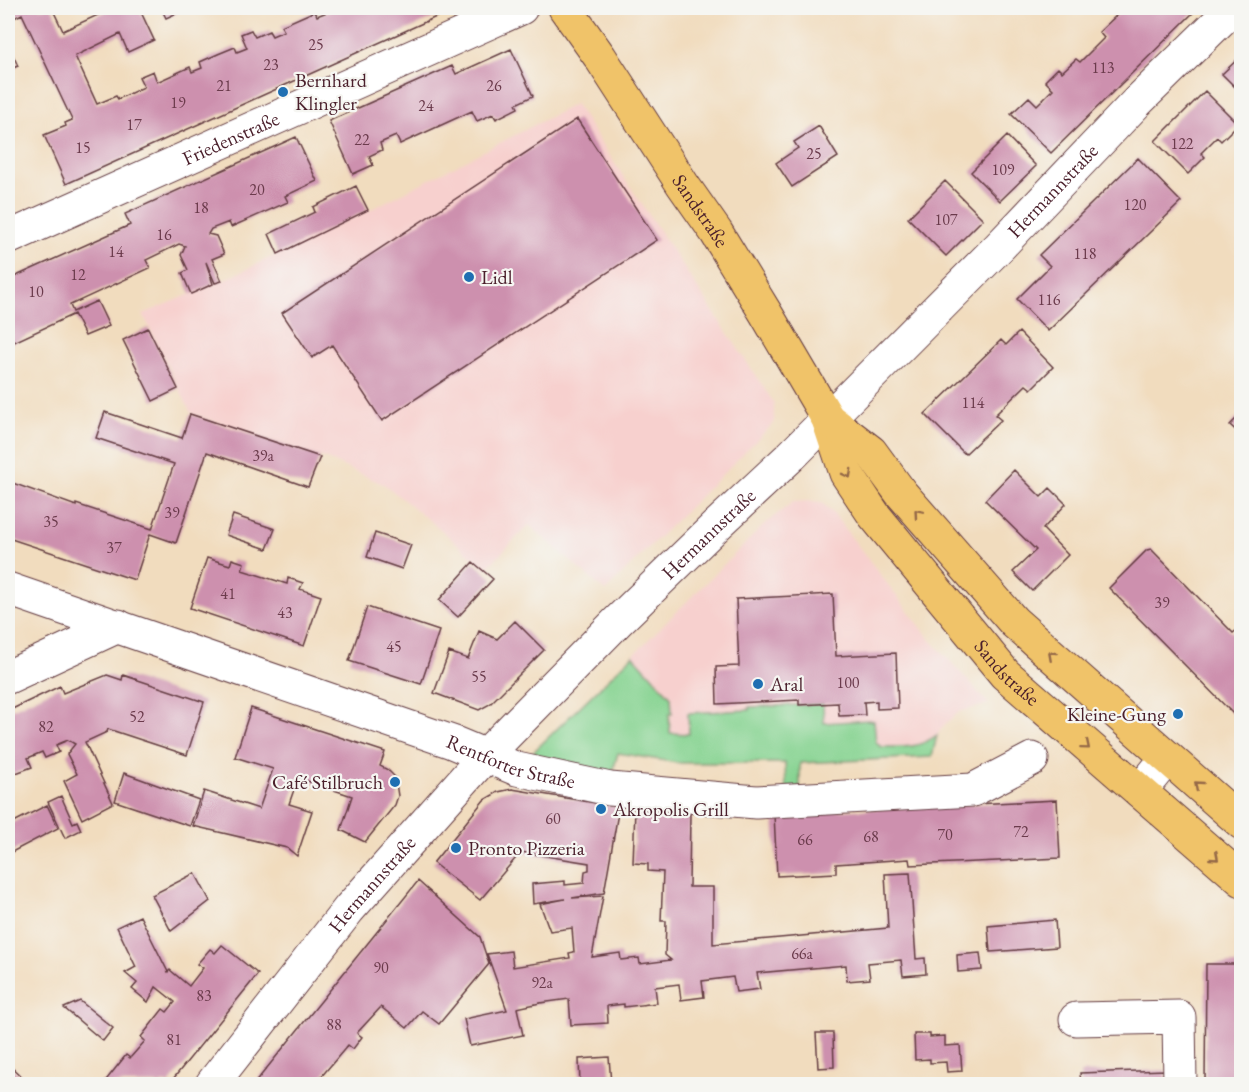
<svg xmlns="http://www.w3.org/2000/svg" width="1249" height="1092" viewBox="0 0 1249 1092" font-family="'EB Garamond',serif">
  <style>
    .built { fill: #f7d0ce }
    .green { fill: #86d391; stroke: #68795e; stroke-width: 1.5 }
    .building { fill: #cd90ae }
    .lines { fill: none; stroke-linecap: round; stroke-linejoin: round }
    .minor-casing { stroke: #633b41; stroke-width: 35 }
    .major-casing { stroke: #633b41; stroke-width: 35 }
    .minor { stroke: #fff; stroke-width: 33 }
    .major { stroke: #f0c369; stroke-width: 33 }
    .oneway { stroke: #956947 }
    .poi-dot { fill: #1f6fb2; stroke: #f6f6f2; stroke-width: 2 }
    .labels { text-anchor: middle; stroke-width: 4.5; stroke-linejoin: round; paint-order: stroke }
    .number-label { font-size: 16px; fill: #6b3b4c }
    .poi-label { font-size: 20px; fill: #4a1f2b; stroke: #f6f6f2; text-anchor: start }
    .street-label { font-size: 20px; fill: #4a1f2b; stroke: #f6f6f2 }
  </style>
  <rect width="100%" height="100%" fill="#f6f6f2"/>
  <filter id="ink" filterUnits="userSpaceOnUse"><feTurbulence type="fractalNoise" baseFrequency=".0167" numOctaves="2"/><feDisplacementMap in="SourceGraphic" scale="12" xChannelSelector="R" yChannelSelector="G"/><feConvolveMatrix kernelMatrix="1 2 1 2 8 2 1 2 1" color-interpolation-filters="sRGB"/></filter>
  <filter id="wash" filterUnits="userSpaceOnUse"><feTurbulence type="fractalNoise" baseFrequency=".008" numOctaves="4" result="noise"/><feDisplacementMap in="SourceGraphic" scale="24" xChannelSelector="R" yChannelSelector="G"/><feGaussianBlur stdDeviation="1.35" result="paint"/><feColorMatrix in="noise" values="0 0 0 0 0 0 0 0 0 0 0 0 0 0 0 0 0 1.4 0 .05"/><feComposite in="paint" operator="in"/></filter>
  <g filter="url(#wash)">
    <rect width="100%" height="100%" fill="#f1dcbe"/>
    <path class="built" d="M575,104l199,299v20l-169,168 -76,-66 -43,44 -47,-41 -54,-43 -58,-26 -136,-46 -48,-99 79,-33 146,-70z
      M808,501l14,2 10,9 98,127 59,65 -30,8 -13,11 -9,12 -11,8 -8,3 -37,1 -5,-5 -7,-22 -45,3 -1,-19 -73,3 -1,3 -60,3v21l-19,-1 1,-36 -38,-42 134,-133 26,-20z"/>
    <path class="green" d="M633,655l38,42 1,16 -3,1 1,19 19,1 -1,-21 61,-3v-3l74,-3 1,19 45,-3 5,1 2,21 5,5c23,0 37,2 56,-12l-5,22 -132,6v24l-14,1 -1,-25h-107l-60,-10 -7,25 -87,-17z"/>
    <g id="blocks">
      <path class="building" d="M8,8h44l11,23 46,-21 -1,-2h31l15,32 -26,12 -8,-18 -45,22 22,48 19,-8 2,3 26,-12 -5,-10 14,-6 4,11 33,-15 2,5 10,-4 -2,-6 18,-8 17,-7 2,5 10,-4 -6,-14 10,-4 4,7 14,-6 3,5 12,-5 -3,-5 34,-15 2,5 20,-8h119l-390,176 -22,-49 22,-9 -1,-3 7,-3 -50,-106 -14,7z
        M161,8h27l-22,10z
        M1115,8h83l-147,145 -40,-39 18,-17 8,8 16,-16 -8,-8 13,-13 4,4 14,-13 4,3 24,-24 -5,-6 21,-20z
        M8,44l10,22 -10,4z
        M511,49l22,47 -17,8 2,4 -22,11 -3,-5 -16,7 -5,-10 -72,33 -4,-8 -16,7 2,7 -13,6 4,9 -20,9 -24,-53 123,-55 4,8z
        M1242,55v39l-20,-20z
        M1205,91l33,33 -17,17 -4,-4 -16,16 4,4 -17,17 -33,-33z
        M577,119l80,121 -275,181 -50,-76 -20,13 -30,-45z
        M819,126l19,31 -46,30 -16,-24 22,-15 -4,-6z
        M1007,136l29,30 -36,35 -29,-29z
        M296,137l21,44 -32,15 3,6 -57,25 -2,-5 -18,7 -3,5 8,2 8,18 -12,5 10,22 -7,2 -9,-21 7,22 -22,10 -9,-21 6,-3 -7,-15 4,-9 -6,-2 -33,16 4,8 -80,37 3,7 24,-11 12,25 -24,10 -11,-22 -64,30 -2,-7v-60l4,-2 2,2 116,-52 -5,-11z
        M1138,158l43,44 -133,129 -31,-32 33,-33 -11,-11z
        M945,181l38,38 -37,37 -38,-38z
        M356,186l12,24 -90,44 -9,-20 46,-22 -2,-5z
        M148,328l30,61 -25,12 -30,-61z
        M1019,332l34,35 -22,22 -5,-4 -31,30 6,5 -36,34 -40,-40 76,-74 5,5z
        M105,412l77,26 8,-24 130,43 -12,30 -101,-35 -31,91 -26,-9 -15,46 -127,-42v-55l2,-1 66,24v-2l76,25 22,-65 -78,-26z
        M1242,413v23l-12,-11z
        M1014,470l27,27 9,-9 16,16 -23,25 25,26 -36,36 -19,-19 23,-22 -51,-50z
        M233,515l42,14 -8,20 -41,-14z
        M375,533l36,12 -9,24 -35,-12z
        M1151,549l82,84 9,-7v97l-133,-135 38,-38z
        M207,558l23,7 2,-6 12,4 -2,7 45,14 1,-6 15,5 -3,6 21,7 -17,50 -114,-38z
        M473,562l20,17 -35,38 -19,-17z
        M833,594l3,62 60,-3 2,55 -21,1v-8l-13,1 1,13 -26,1 -1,-13 -39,2v-5l-82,4 -1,-37 23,-1 -3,-67z
        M367,607l72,24 -18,53 -72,-23z
        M515,621l29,29 -54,54 -11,6 -45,-17 15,-41 19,7 11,-28 18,8z
        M107,675l15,5 1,-5 81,27 -17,53 -79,-26 -1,3 -22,10 28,61 -31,16 -18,-38 13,-7 -10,-20 8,-10 -7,-4 -12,5 3,7 -14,6 -3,-6 -14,6 4,9 -24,9v-55l2,-1 -2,-9 52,-25 3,7z
        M251,708l134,44 -5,14 8,4 7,7 3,19 -3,9 -30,37 -24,-12 11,-34 -54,-18 -9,26 23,7 -15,45 -10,-8 -94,-22 11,-35 55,18 14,-40 -38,-12z
        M124,773l75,27 -9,26 -75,-25z
        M512,789l107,18 -15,86 -32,5 31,-2 -11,61 28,-4 1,7 18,-2 1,6 31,-4 -6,-5 1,-34h-5l2,-49 -15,-1v-7l-15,-1 2,-54 55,3 -1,75h24v57l175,-16 -3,-54 25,-1 6,86 9,-1 1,16 -23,2 -2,-16 -33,3 2,16 -23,2 -1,-16 -89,8 3,16 -24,3 -3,-15 -31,4 2,16 -23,3 -2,-16 -24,3 2,16 -33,4v-3l-17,2 1,17 -37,2 -2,-26 -29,4 -23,5 6,27 -53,11 -6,-27 43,-9 -20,-56 24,-3 2,16 57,-9 -1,-5 5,-1 -2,-24 -22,3 -10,-27 25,-5 -32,5 -1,-20 33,-3v4l19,-2 1,-12 4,-1v-7l-68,-11 -41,48 -47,-37 51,-63 14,-8z
        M61,796l12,27 4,-2 4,9 -16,8 -17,-36z
        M1057,800l3,58 -150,7 -1,-6 -73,5v9l-59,3 -3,-62z
        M47,805l11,23 -50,26v-29z
        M195,873l15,28 -39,30 -19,-36z
        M418,881l62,56 9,27 -50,60 -17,-13 -15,17 -26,-21 -24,26 5,4 -9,12 -5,-4 -33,39h-61z
        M140,916l28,56 2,-2 19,16 14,-18 -6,-4 13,-15 5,4 7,-8 36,29 -89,110h-66l23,-29 4,3 15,-17 -4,-4 22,-28 4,3 8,-10 -19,-15 -8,15 -16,-13 5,-6 -12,-10 11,-6 -19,-40z
        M1055,920l2,27 -67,5 -2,-26z
        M980,953l2,17 -24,2 -1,-17z
        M1206,964h36v120h-37z
        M80,1001l33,27 -10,13 -39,-33z
        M816,1033h17l1,34 -16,1z
        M914,1034h16v3l15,-1v10l15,-1 2,26 -15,1 -1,-10 -16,1v-4l-15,1z
        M609,1057l2,27h-31l-1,-25z
        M8,1064l16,15 -5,5h-11z
        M1166,1070v14h-85l-1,-11z"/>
    </g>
  </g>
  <g filter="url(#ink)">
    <use href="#blocks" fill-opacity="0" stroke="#633b41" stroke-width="1.5"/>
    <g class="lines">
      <defs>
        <g id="minor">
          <path id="s1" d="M8,238l513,-230"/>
          <path id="s2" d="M8,589l444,153 65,27 93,20 146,13 217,-12 59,-31"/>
          <path d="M8,677l110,-51"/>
          <path d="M1140,791l27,-33"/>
          <path d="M1076,1019l103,-2 1,67"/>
          <path id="s3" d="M212,1084l137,-175 136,-153 133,-135 99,-96 74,-69 208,-209 138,-145 96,-94"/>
        </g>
        <g id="major">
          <path id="s4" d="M565,8l35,49 83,128 33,47 49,80 63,107 18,54 28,42 131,159 237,206"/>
          <path d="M828,419l43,33 30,41 113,129 228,201"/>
        </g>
      </defs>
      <use href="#minor" class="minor-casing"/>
      <use href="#major" class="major-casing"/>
      <use href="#minor" class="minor"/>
      <use href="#major" class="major"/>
    </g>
    <defs><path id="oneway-chevron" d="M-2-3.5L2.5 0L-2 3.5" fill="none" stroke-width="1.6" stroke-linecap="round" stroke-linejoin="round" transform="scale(1.5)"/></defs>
    <g class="oneway">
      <use href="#oneway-chevron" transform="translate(848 474) rotate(62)"/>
      <use href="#oneway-chevron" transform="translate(918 513) rotate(-131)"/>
      <use href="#oneway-chevron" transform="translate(1052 655) rotate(-138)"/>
      <use href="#oneway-chevron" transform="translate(1086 746) rotate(40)"/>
      <use href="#oneway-chevron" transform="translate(1198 785) rotate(-139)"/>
      <use href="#oneway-chevron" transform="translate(1215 857) rotate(41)"/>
    </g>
  </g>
  <g class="poi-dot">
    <circle cx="283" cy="92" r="6"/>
    <circle cx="469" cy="277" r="6"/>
    <circle cx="758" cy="684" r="6"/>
    <circle cx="1178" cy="714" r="6"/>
    <circle cx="395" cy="782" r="6"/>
    <circle cx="601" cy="809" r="6"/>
    <circle cx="456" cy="848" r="6"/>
  </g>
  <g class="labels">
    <g class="number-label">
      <text x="316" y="50">25</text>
      <text x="271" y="70">23</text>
      <text x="1103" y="73">113</text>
      <text x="224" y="91">21</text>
      <text x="494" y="91">26</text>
      <text x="178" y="108">19</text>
      <text x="426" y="111">24</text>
      <text x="134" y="130">17</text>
      <text x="362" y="145">22</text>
      <text x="1182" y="149">122</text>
      <text x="83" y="153">15</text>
      <text x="814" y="159">25</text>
      <text x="1003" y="175">109</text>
      <text x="257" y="195">20</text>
      <text x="1135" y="210">120</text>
      <text x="201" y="213">18</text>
      <text x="946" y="225">107</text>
      <text x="164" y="240">16</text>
      <text x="116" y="257">14</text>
      <text x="1085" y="259">118</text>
      <text x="78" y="280">12</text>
      <text x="36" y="297">10</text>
      <text x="1049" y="305">116</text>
      <text x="973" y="408">114</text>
      <text x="263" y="461">39a</text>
      <text x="172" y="518">39</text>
      <text x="51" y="527">35</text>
      <text x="114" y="553">37</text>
      <text x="228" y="599">41</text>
      <text x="1162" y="608">39</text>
      <text x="285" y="618">43</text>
      <text x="394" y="652">45</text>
      <text x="479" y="682">55</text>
      <text x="848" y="688">100</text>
      <text x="137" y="722">52</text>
      <text x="46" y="732">82</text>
      <text x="553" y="824">60</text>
      <text x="1021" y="837">72</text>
      <text x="945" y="840">70</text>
      <text x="871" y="842">68</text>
      <text x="805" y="845">66</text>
      <text x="802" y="959">66a</text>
      <text x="381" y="973">90</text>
      <text x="542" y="988">92a</text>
      <text x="204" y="1001">83</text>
      <text x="334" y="1030">88</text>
      <text x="174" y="1045">81</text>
    </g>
    <g class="poi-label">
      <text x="295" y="87">Bernhard<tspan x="295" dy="23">Klingler</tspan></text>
      <text x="481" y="284">Lidl</text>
      <text x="770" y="691">Aral</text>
      <text x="1166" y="721" text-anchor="end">Kleine-Gung</text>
      <text x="383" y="789" text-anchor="end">Café Stilbruch</text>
      <text x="613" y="816">Akropolis Grill</text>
      <text x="468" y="855">Pronto Pizzeria</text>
    </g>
    <g class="street-label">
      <text dy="7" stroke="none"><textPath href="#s1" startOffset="244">Friedenstraße</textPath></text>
      <text dy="7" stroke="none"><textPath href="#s3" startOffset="1228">Hermannstraße</textPath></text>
      <text dy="7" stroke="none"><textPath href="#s4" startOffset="244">Sandstraße</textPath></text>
      <text dy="7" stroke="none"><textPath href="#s3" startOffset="742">Hermannstraße</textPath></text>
      <text dy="7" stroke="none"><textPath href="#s4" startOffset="802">Sandstraße</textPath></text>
      <text dy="7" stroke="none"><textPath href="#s2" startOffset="532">Rentforter Straße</textPath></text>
      <text dy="7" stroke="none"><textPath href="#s3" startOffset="256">Hermannstraße</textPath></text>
    </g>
  </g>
  <rect width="1249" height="1092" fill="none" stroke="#f6f6f2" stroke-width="30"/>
</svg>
